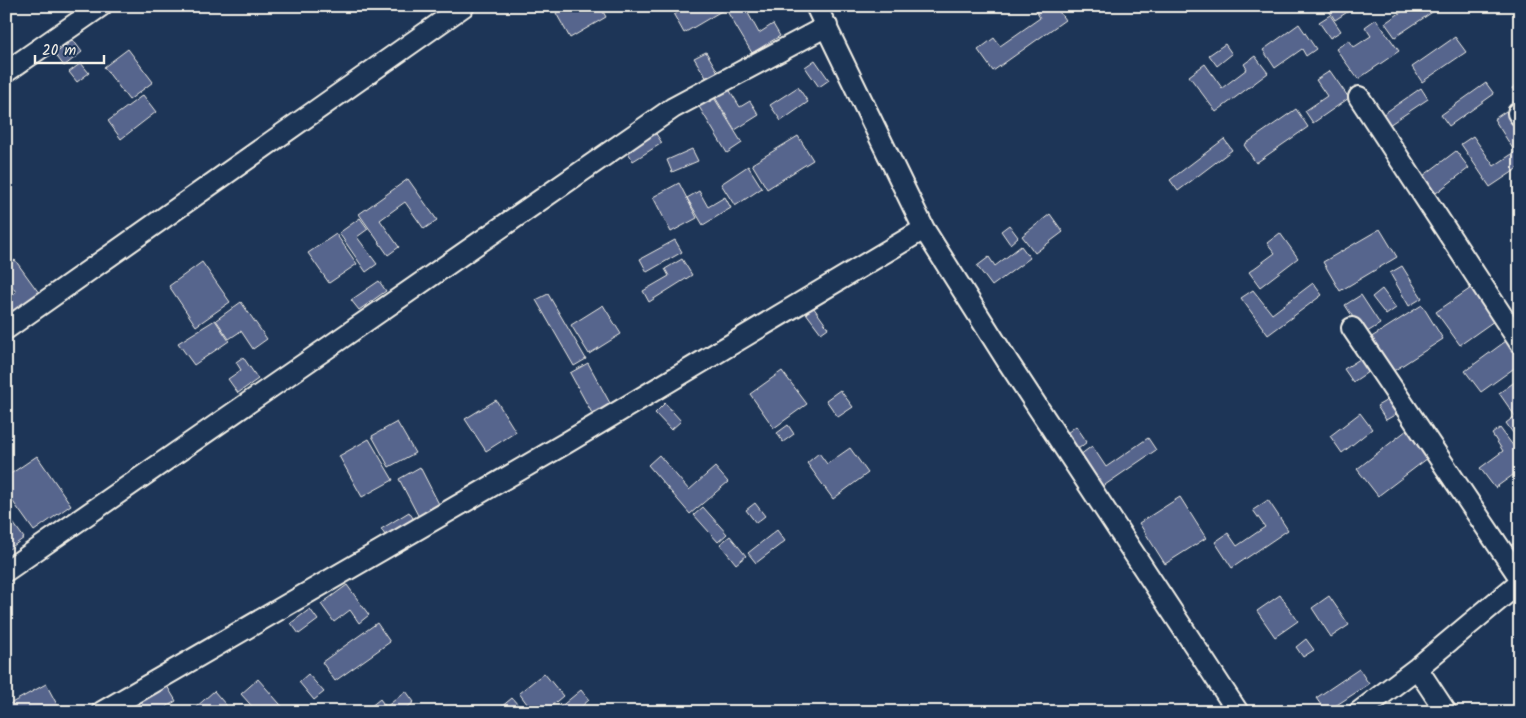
<svg xmlns="http://www.w3.org/2000/svg" width="1526" height="718" viewBox="0 0 1526 718" font-family="Kalam,sans-serif">
  <style>
    .building { fill: #57658d; stroke: #f4f1e8 }
    .lines { fill: none; stroke-linecap: round; stroke-linejoin: round }
    .minor-casing { stroke: #f4f1e8; stroke-width: 24 }
    .minor { stroke: #1d3557; stroke-width: 20 }
  </style>
  <rect width="100%" height="100%" fill="#1d3557"/>
  <filter id="ink" filterUnits="userSpaceOnUse"><feTurbulence type="fractalNoise" baseFrequency=".02" numOctaves="2"/><feDisplacementMap in="SourceGraphic" scale="10" xChannelSelector="R" yChannelSelector="G"/><feConvolveMatrix kernelMatrix="1 2 1 2 8 2 1 2 1" color-interpolation-filters="sRGB"/></filter>
  <g filter="url(#ink)">
    <path class="building" d="M567,6h33l6,11 -36,21 -14,-25z
      M687,6h43l-46,27 -10,-18z
      M740,6h4l15,27 14,-9 7,12 -28,17 -24,-40z
      M1055,6l10,14 -72,51 -15,-21 16,-12 6,8 40,-28 -7,-12z
      M1326,6h24l2,3 -17,11z
      M1410,6h25l2,3 -42,28 -10,-14z
      M1330,15l11,16 -11,7 -11,-16z
      M1376,19l23,32 -41,28 -22,-30 13,-9 5,7 17,-11 -6,-9z
      M1299,24l17,25 -10,7 -4,-7 -27,19 -12,-18z
      M1455,37l11,15 -44,30 -10,-15z
      M73,40l9,12 -18,14 -9,-12z
      M1225,44l7,10 -15,12 -8,-11z
      M128,49l25,33 -24,18 -25,-33z
      M706,52l12,20 -11,7 -13,-21z
      M1255,56l13,17 -52,39 -27,-36 16,-12 17,24 25,-19 -3,-5z
      M815,60l14,20 -10,7 -14,-20z
      M81,63l8,10 -12,9 -8,-10z
      M1330,71l19,27 -36,25 -8,-12 22,-15 -11,-16z
      M1486,83l8,11 -45,32 -8,-11z
      M1520,83v10l-3,2 -5,-7z
      M727,86l13,21 10,-6 9,14 -24,15 -22,-36z
      M798,87l10,15 -27,19 -11,-16z
      M1421,88l7,11 -39,26 -7,-10z
      M143,95l13,17 -35,27 -13,-18z
      M713,96l29,47 -15,10 -29,-48z
      M1296,109l12,18 -52,36 -12,-18z
      M1506,111l14,21v35l-30,20 -29,-43 12,-8 21,30 21,-14 -21,-33z
      M653,129l9,14 -29,18 -8,-14z
      M798,136l15,24 -46,29 -15,-25z
      M1224,139l8,11 -54,41 -8,-11z
      M692,149l6,12 -26,11 -5,-12z
      M1456,151l13,17 -33,25 -13,-17z
      M748,166l14,22 -27,18 -14,-22z
      M408,179l29,41 -13,9 -19,-27 -25,18 19,27 -11,8 -29,-41z
      M679,183l18,35 -26,14 -18,-35z
      M699,191l9,16 17,-10 6,11 -28,17 -16,-27z
      M1050,214l13,18 -28,21 -13,-17z
      M360,218l8,11 -11,8 20,27 -11,8 -27,-39z
      M1009,225l9,12 -8,7 -9,-13z
      M1380,229l17,28 -57,34 -17,-29z
      M1280,233l18,25 -38,29 -11,-15 26,-19 -8,-10z
      M336,234l21,30 -28,19 -21,-30z
      M675,240l7,12 -35,20 -7,-13z
      M1021,246l9,12 -38,28 -15,-20 12,-9 6,9z
      M682,259l10,16 -43,27 -6,-11 26,-15 -4,-7z
      M15,260l27,37 -36,20v-19l10,-6 -10,-14v-12z
      M202,262l28,40 -34,24 -27,-40z
      M1402,266l20,32 -13,8 -19,-33z
      M379,281l7,10 -27,19 -8,-10z
      M1313,283l9,12 -54,40 -27,-37 12,-8 19,24z
      M1471,288l23,33 -34,24 -24,-33z
      M1382,289l14,19 -10,7 -14,-18z
      M548,294l38,65 -12,7 -38,-66z
      M1361,295l19,29 -16,10 -19,-29z
      M241,302l26,37 -14,10 -12,-18 -12,8 -13,-19z
      M811,304l17,24 -7,5 -18,-24z
      M603,305l18,29 -32,20 -18,-29z
      M1422,305l21,34 -51,33 -22,-34z
      M215,320l14,21 -35,24 -16,-22z
      M1506,341l14,18v5l-39,28 -16,-21z
      M243,357l15,22 -20,14 -10,-14 13,-9 -5,-8z
      M1363,357l8,13 -18,12 -9,-13z
      M588,363l23,42 -18,10 -23,-42z
      M782,371l25,33 -33,24 -24,-34z
      M1519,379l1,50 -7,4 -7,-10 9,-7 -16,-23z
      M840,390l13,17 -15,10 -12,-17z
      M1389,399l9,14 -12,7 -9,-14z
      M496,400l20,32 -30,19 -21,-32z
      M665,403l16,18 -10,9 -16,-17z
      M1360,413l12,16 -30,24 -12,-17z
      M397,422l18,31 -26,14 -17,-31z
      M788,425l6,9 -11,8 -6,-9z
      M1076,426l11,16 -9,7 -11,-16z
      M1500,428l20,27v15l-25,18 -15,-20 23,-17 -11,-17z
      M1407,430l21,28 -50,38 -21,-27z
      M1148,438l8,12 -54,37 -22,-32 12,-9 14,21z
      M369,439l24,41 -31,17 -23,-41z
      M850,448l18,25 -35,26 -26,-36 12,-10 8,11z
      M659,455l30,35 26,-23 13,15 -38,32 -42,-49z
      M37,456l34,49 -37,26 -28,-39v-15z
      M420,467l22,43 -21,11 -22,-42z
      M1180,497l26,41 -41,26 -26,-41z
      M1268,500l20,30 -56,38 -17,-26 13,-9 9,13 28,-19 -12,-17z
      M755,503l10,13 -9,7 -10,-13z
      M703,507l24,27 -9,8 -24,-27z
      M409,512l8,12 -28,17 -8,-12z
      M6,513l18,25 -15,11 -3,-4z
      M777,530l8,11 -29,22 -8,-10z
      M730,536l16,20 -10,8 -16,-20z
      M1520,539v26l-14,-16z
      M347,585l22,30 -10,8 -9,-13 -16,12 -13,-18z
      M1280,595l18,26 -23,16 -18,-26z
      M1329,596l20,29 -18,12 -19,-29z
      M310,609l8,11 -19,14 -8,-11z
      M377,623l13,19 -55,39 -13,-19z
      M1306,639l8,11 -11,7 -7,-10z
      M1359,669l10,15 -43,28 -10,-14z
      M544,673l19,23 -19,16h-11l-14,-19z
      M308,674l16,18 -10,8 -15,-18z
      M258,679l29,33h-30l-16,-18z
      M46,684l15,28h-55v-6z
      M167,686l9,15 -18,11h-36z
      M581,690l8,10 -14,12h-13l-3,-4z
      M214,691l18,21h-33l-4,-4z
      M406,691l8,11 -12,10h-28l-4,-5 10,-8 6,8z
      M512,698l12,14h-29z"/>
    <g class="lines">
      <defs>
        <path id="minor" d="M816,6l108,223 84,133 230,350
          M6,72l95,-66
          M1359,97l161,246
          M1518,113l2,3
          M1352,328l168,250
          M6,329l458,-323
          M6,571l667,-463 154,-82
          M1417,668l29,44
          M102,712l464,-269 358,-214
          M1359,712l58,-44 103,-86"/>
      </defs>
      <use href="#minor" class="minor-casing"/>
      <use href="#minor" class="minor"/>
    </g>
  </g>
  <rect width="1526" height="718" fill="none" stroke="#1d3557" stroke-width="25"/>
  <rect x="12" y="12" width="1501" height="693" fill="none" stroke="#f4f1e8" stroke-width="2" filter="url(#ink)"/>
  <path d="M35 55v8h69v-8" fill="none" stroke="#f4f1e8" stroke-width="2.5"/>
  <text x="42" y="55" font-size="15" fill="#f4f1e8" stroke="#1d3557" stroke-width="4" paint-order="stroke">20 m</text>
</svg>
